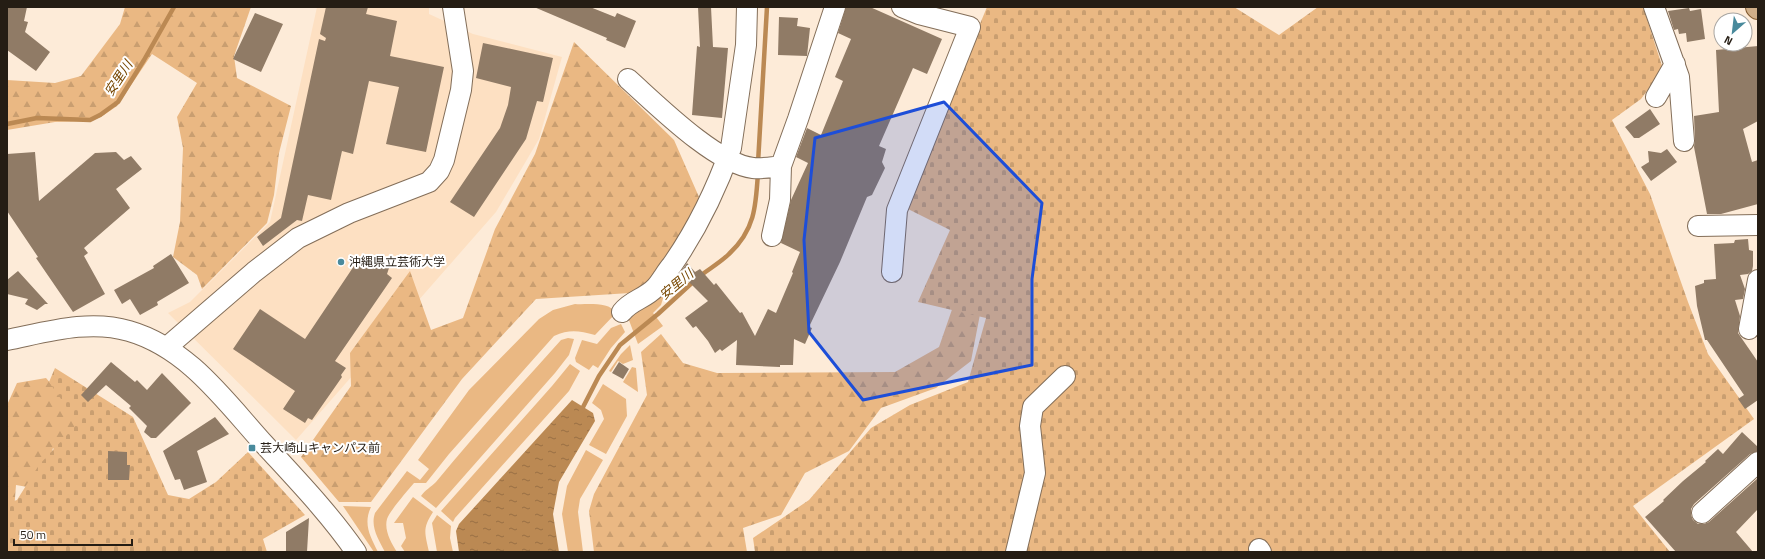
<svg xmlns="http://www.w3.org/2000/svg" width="1765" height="559" viewBox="0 0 1765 559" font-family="'Titillium Web','Noto Sans JP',sans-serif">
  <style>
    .built { fill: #fde0c2 }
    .green { fill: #eab883 }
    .forest { fill: url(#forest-firs) }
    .cemetery { fill: url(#cemetery-stones) }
    .water { fill: url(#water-ripples) }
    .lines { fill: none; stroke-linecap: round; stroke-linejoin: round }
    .stream { stroke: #bb8953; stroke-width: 4.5 }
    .building { fill: #907b66 }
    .minor-casing { stroke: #836e59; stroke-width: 22 }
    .major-casing { stroke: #80592d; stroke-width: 24 }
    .minor { stroke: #fff; stroke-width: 20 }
    .major { stroke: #d0af89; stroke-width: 22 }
    .marked { fill: #1d4ed8; fill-opacity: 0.2; stroke: #1d4ed8; stroke-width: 3; stroke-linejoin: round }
    .poi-dot { fill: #498a9c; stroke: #fff; stroke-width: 1.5 }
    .labels { text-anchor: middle; stroke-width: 4; stroke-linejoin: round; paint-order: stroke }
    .poi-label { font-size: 12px; fill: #251d14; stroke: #fff; text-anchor: start }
    .water-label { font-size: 13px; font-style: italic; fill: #774700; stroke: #fff }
  </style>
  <defs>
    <pattern id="forest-firs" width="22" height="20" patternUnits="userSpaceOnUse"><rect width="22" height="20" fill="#eab883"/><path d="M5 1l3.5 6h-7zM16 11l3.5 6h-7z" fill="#c99e70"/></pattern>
    <pattern id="cemetery-stones" width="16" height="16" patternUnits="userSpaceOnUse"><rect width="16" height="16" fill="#eab883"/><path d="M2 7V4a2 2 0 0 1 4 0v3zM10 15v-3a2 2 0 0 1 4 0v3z" fill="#c99e70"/></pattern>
    <pattern id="water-ripples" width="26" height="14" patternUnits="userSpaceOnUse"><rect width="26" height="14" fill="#bb8953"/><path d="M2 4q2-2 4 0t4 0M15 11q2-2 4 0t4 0" fill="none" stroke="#986f44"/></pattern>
  </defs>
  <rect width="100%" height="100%" fill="#fdebd8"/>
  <path class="built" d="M317,7h112v7l44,20 89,23 -23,82 -43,73 -200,228 -128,-127 22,-11 80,-80z"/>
  <path class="green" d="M669,279l-8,26 -8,8 10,13 -25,18 -11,-29z
    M575,304c12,1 34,-3 41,9l-21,22c-16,-4 -25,-6 -41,1l-105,118 -23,29h-12c-6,7 -25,29 -27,36 -3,11 4,24 10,33h-12c-6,-12 -15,-25 -10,-39l32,-42 13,9 9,-11 -11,-9 51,-70 70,-71 14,-9z
    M621,324l4,8 -14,16 -13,20 -5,-3 -4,5 -13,-8 -1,-4 7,-18 15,4 14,-16z
    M568,338l6,1 -5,16 -14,18 -119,135 -15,-12c4,-6 10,-9 15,-14 40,-49 83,-95 125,-142z
    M630,345l3,15 -10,4 -5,-3 -7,11 -2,-1 12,-17z
    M570,364l10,7 -11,20 -114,127 -2,4 -12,-11 111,-125z
    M632,367l4,1 2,24 -15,-10z
    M603,384l23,15 1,17 -21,38 -17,-9 15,-26 -3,-9 -9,-7z
    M586,450l17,10 -23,39 -2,13 5,40h-15l-6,-38 5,-28z
    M413,497l20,15c-11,17 -8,21 -4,40h-24l-4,-6 5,-8 -3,-15h-9z
    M343,506l28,1c-8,17 -1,29 7,45h-4z
    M437,515l14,11 -1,12 3,14h-16l-5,-29z"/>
  <path class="forest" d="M125,7h126l-17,49 3,22 54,28 -12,47 -5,42 -7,28 -65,66 -5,-14 -24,-18 7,-35 3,-74 -6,-31 20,-34 -45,-29 -35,52 -16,11 -10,4 -36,1 -48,8v-50l48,3 26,-7 39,-52z
    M574,42l100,98 25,57 -15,35 -32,54 -22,7 -94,6 -74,80 -91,123h-32l-38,-45 50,-71 -1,-33 60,-82 21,59 32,-12 32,-89 40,-75z
    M987,278l-16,83 -35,27 -55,20 -32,43 -44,22 -24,42 -38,13 4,24h-153l-5,-41 5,-17 53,-99 -6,-43 20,-18 22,29 34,10 178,-1 44,-25 18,-52z
    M46,378l46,53 -24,35 -15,-18 -14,41 -23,-4 -3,39 -6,28v-147l10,-22z"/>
  <path class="cemetery" d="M987,7h247l45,28 39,-28h324l2,3 19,59 -22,30 -29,21 38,74 38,108 20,52 46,65 -121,87 37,46h-915l-2,-14 56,-38 62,-72 39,-23 58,-23 18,-64 -68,-16 32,-72 -46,-23z
    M55,368l78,49 35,78 21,4 27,-17 32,-30 57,63 -42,24 4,13h-260v-49l10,-3 22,-35 39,-42 -29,-41z"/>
  <path class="water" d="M572,400l21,13 2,8 -36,61 -6,32 6,38h-100l-3,-21 3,-7z"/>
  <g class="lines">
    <path class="stream" d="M7,124l30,-6 53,2 10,-5 18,-13 26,-42 30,-53
      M758,163l9,-156
      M700,276c9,-7 21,-14 29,-22 26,-24 27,-48 29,-82
      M581,411l18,-35 21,-31 38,-31 36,-33"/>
  </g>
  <path class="building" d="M7,7h20l-3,14 4,1 -3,10 25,20 -14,19 -29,-21z
    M326,7h42l-2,7 31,7 -7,35 54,11 -18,85 -40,-8 13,-57 -30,-6 -16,73 -11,-3 -11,49 -23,-5 -6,26 -5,-1 -34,26 -6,-9 24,-19 38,-179 6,2 1,-3 -6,-4z
    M534,7h56l25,10 2,-4 19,8 -11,27 -19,-8 1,-2z
    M698,7h13l2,40 15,1 -6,70 -30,-3 5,-69 3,1z
    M846,7h24l72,32 -15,35 -14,-6 -34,78 7,3 -4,13 3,6 -13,27 -5,2 -27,65 -31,65 3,1 -7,16 -11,-5 -1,26h-13v2l-44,-2 1,-25 -15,11 -2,-2 -5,4 -7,-12 -12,-15 -3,2 -8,-10 23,-17 -28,-28 7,-10 8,9 5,-3 14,16 2,-2 24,30 2,-1 13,24 13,-27 8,4 17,-40 -1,-1 8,-20 -19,-9 10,-43 17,-37 -12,-6 11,-29 14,7 22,-54 -8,-4 16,-38 -13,-6z
    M1689,8l1,3 11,-2 4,30 -18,3 -1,-9 -7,1 -1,-5 -4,1 -6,-19z
    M255,13l28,11 -22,48 -28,-13z
    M779,17l19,1 -1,8 13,2 -3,28 -29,-1z
    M483,43l70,15 -10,44 -6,-1 -11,38 -52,78 -24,-15 50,-74 8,-23 3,-18 -35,-9z
    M1758,46v75l-15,8 9,33 6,-2v44l-37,10h-14l-13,-67 1,-7 -1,-24 25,-4 -3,-62z
    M1650,109l10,15 -21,14h-5l-9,-11z
    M1667,149l10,13 -26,19 -10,-14 8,-5 -1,-11 13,2z
    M35,152l4,49 56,-48 21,-1 8,8 7,-4 11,13 -26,20 14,19 -46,40 4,5 -4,3 21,38 -32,18 -37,-54 2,-1 -31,-46v-57z
    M1748,239l1,11 4,1v15l-1,5 -4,3 -8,1 5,14 -2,10 -8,1 5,16 -2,17 20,29v38l-13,9 -7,-10 6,-4 -37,-55h-2l-8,-34 -2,-20 9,-3v-3l12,-1 -2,-35 20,-1 1,-3z
    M171,254l18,29 -32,19 1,3 -18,10 -10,-16 -8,5 -8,-14 40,-22 -1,-2z
    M360,257l14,9 4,-5 11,7 -2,6 5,4 -57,83 11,7 -5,7 1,2 -30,43 -4,-2 -3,5 -22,-14 12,-18 -62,-42 27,-40 45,30z
    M18,271l30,33h-3l-8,6 -12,-6 3,-5 -21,-5v-14z
    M111,362l24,20 2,-2 10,10 15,-17 29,30 -35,35h-5l-7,-6 3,-6 -18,-18 2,-2 -25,-21 -18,17 -7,-7z
    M619,362l10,7 -6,10 -11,-6z
    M215,417l14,17 -32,17 10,31 -23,8 -4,-11 -5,1 -12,-29z
    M1742,432l16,15v4l-8,3 -56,50 -3,5v6l2,5 5,4h6l5,-2 49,-44v31l-22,23 17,20h-77l-31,-35 19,-16 -1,-1 20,-19 23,-19 -1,-1 13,-12 5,5z
    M108,451l19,1v13h3l-1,15h-21z
    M309,518l-2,34h-21v-20z"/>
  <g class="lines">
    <defs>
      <path id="minor" d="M1654,7l25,70 5,64
        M628,79c28,25 88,85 125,89 9,1 19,-1 28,-2l17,-47 37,-112
        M1656,97l19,-33
        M1698,226l60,-1
        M772,236l8,-36 1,-34
        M892,272l5,-62 73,-183 -51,-13 -17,-7
        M622,312c9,-12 23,-13 34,-25 6,-7 10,-15 16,-22 25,-36 44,-75 59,-117l15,-103 1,-38
        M1749,329l9,-49
        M7,340c40,-8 82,-21 122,-9 59,17 96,70 135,113 32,35 65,69 92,108
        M167,347l87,-75 44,-34 51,-25 80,-31 10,-11 5,-11 17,-70 2,-19 -10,-64
        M1702,513l56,-51
        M1259,549l2,3
        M1016,552l19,-79 -5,-47 3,-19 32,-31"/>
      <path id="major" d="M1757,7l1,1"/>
    </defs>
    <use href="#minor" class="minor-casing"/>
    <use href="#major" class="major-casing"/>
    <use href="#minor" class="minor"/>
    <use href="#major" class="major"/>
  </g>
  <path class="marked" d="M944,102l98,101 -10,76v86l-169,35 -54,-68 -5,-92 11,-102z"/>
  <g class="poi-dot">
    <circle cx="341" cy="262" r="4"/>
    <rect x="248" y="444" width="8" height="8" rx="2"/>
  </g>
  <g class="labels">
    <g class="poi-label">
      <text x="349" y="266">沖縄県立芸術大学</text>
      <text x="260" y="452">芸大崎山キャンパス前</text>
    </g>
    <g class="water-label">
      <text transform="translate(118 78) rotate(-57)" y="5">安里川</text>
      <text transform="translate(676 284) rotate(-40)" y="5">安里川</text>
    </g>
  </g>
  <rect width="1765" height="559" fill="none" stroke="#251d14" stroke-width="16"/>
  <g transform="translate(1733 32) rotate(208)"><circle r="19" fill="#ffffff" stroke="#a8a5a1"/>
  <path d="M0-3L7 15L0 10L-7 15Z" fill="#498a9c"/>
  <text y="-6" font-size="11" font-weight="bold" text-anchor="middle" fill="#251d14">N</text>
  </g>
  <path d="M14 539v6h118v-6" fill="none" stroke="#251d14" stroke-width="2"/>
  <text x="20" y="539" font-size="12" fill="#251d14" stroke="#ffffff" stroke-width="3" paint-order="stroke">50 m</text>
</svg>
